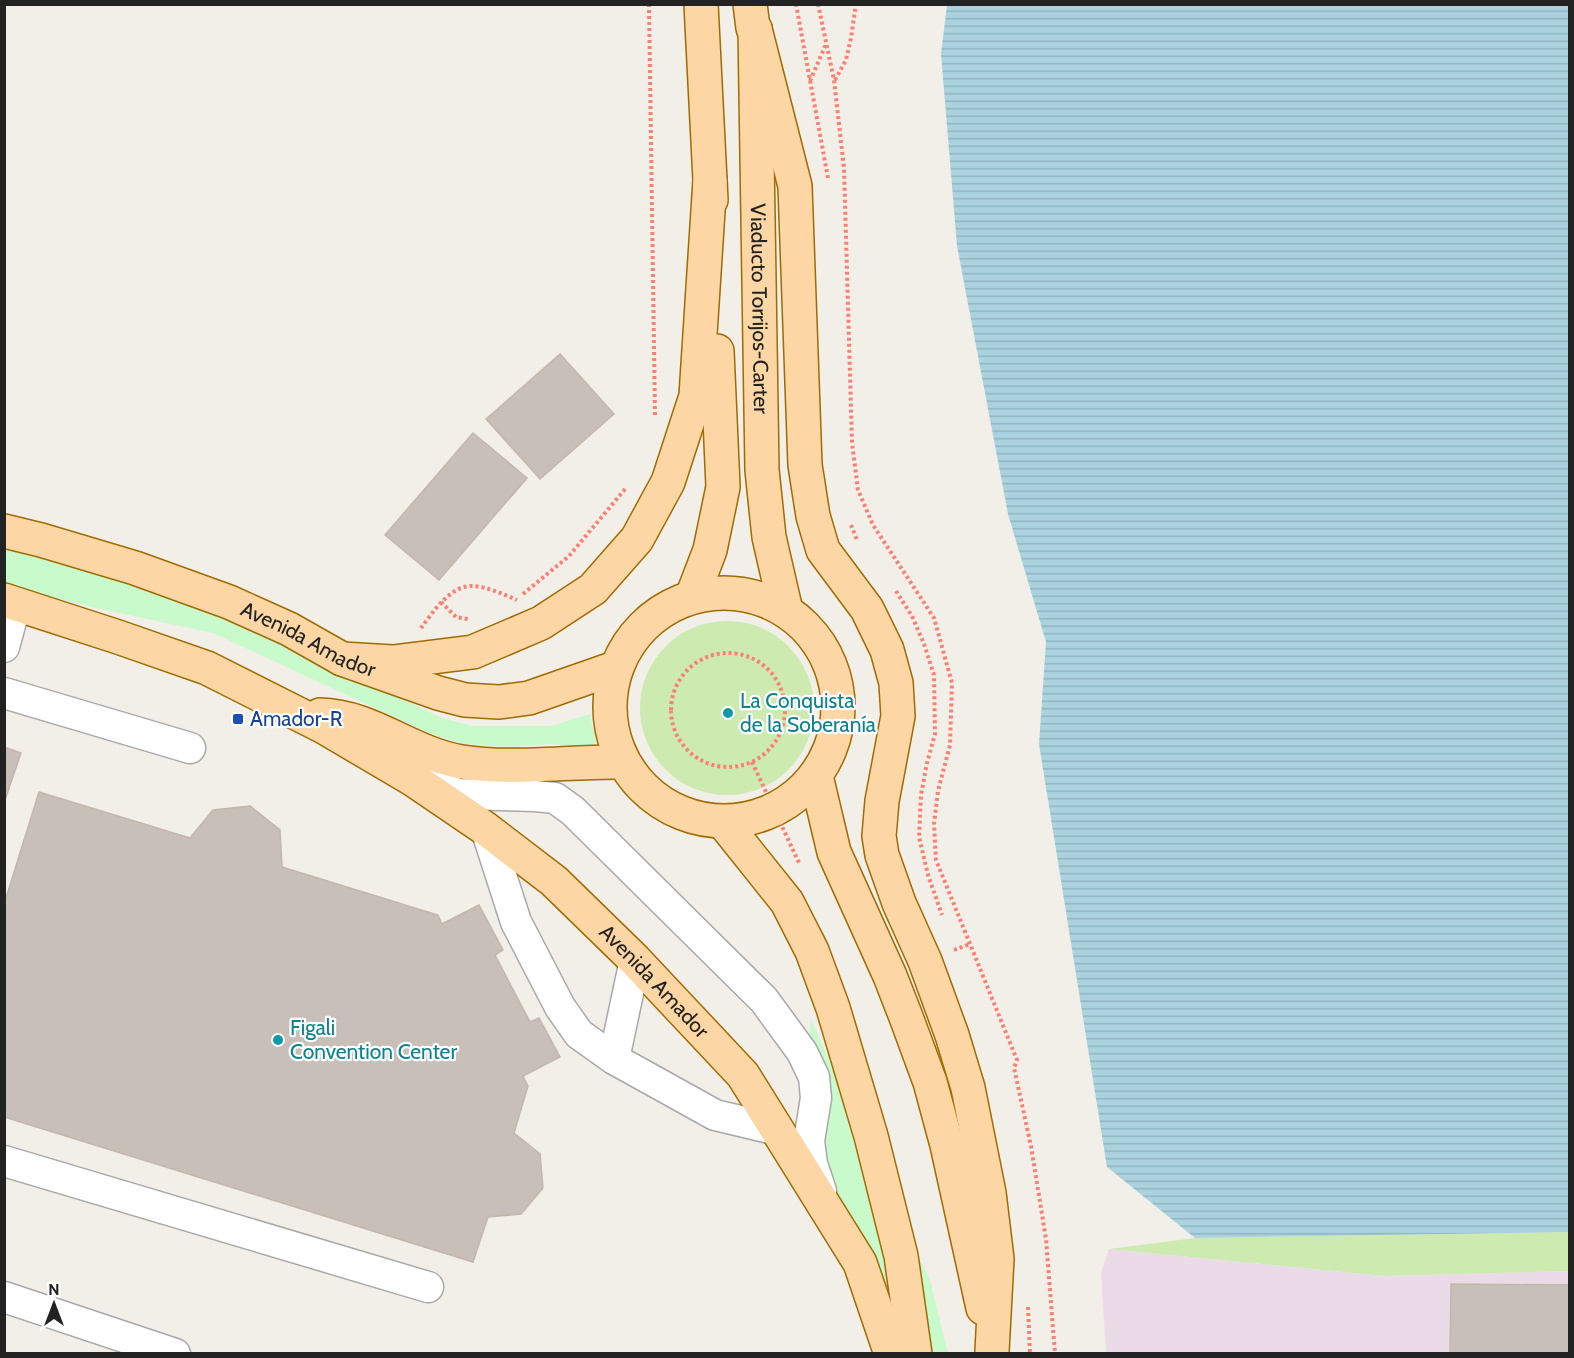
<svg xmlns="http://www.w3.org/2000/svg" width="1574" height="1358" viewBox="0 0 1574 1358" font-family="Cabin,sans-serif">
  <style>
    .industrial { fill: #ebdbe8 }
    .grass { fill: #cdebb0 }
    .park { fill: #c8facc }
    .water { fill: url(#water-rules) }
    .building { fill: #c7bfb8; stroke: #c4b6ab; stroke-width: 1.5 }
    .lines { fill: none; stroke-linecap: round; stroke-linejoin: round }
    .minor-casing { stroke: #a9a9a9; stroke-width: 33 }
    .major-casing { stroke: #a06b00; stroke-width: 36 }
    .path { stroke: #fa8072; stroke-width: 4; stroke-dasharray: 3 3; stroke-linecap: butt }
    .minor { stroke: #fff; stroke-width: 30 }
    .major { stroke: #fcd6a4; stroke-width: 33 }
    .culture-dot { fill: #0f9aa8; stroke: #fff; stroke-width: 2 }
    .transit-dot { fill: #1a4fb4; stroke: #fff; stroke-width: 2 }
    .labels { text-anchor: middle; stroke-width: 4.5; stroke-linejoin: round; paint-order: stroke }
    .street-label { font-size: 21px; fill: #222; stroke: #fff }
    .culture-label { font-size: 21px; fill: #0d838f; stroke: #fff; text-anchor: start }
    .transit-label { font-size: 21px; fill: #164399; stroke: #fff; text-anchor: start }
  </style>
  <defs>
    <pattern id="water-rules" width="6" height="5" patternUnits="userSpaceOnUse" patternTransform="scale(1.5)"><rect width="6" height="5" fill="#aad3df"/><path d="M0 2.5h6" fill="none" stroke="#92b5bf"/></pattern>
  </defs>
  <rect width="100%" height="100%" fill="#f2efe9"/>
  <path class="industrial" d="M1109,1249l275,27 185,-5v82h-463l-5,-80z"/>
  <path class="grass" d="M640 708a87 87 0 1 1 174 0a87 87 0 1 1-174 0Z
    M1569,1232l1,39 -186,5 -275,-27 86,-11z"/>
  <path class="park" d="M5,542l207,67 230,109 30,8h79l39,-12 7,35 -46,-5 -42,3 -45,-3 -33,-10 -218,-101 -108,-23 -100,-24z
    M811,1019l64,148 55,113 18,73h-39l-34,-90 -48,-90 -18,-131z"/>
  <path class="water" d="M947,5h622v1227l-374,6 -88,-71 -68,-423 7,-102 -38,-128 -51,-268 -16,-192z"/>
  <path class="building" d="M560,354l54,60 -74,65 -54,-60z
    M473,433l54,45 -88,102 -54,-45z
    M4,747l17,6 -17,50z
    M39,792l151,46 23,-28 37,-4 30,24 2,37 156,48 4,9 37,-19 24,45 -8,5 35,67 9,-4 21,39 -37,19 5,10 -14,47 26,21 3,34 -22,26 -33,3 -15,45 -469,-145v-219h2z
    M1451,1284l119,1v69h-120z"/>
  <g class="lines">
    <defs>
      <path id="minor" d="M4,647l12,-44
        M4,693l186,55
        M426,783l33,11 76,2 20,2 18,13 191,189 38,52 12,25 2,21 -7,43 3,23 9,27
        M486,829l30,93 44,85 19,27 35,25 101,56 63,15
        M614,1059l21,-99
        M4,1161l424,126
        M4,1297l171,57"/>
      <g id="major">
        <path d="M701,4l10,196"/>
        <path id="s1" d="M750,4l3,24 2,1 7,441 7,67 17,74"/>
        <path d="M755,29l40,157 10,279 8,51 10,34 44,59 20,41 9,33 2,33 -16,85 -3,35 3,19 17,48 26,58 27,74 16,53 21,105 8,66 -5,92"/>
        <path id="s2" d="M4,531l37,9 94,28 94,34 60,27 53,30 96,34 27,7 34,2 30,-4 86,-30"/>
        <circle cx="724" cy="707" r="114"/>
        <path d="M692,597l18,-47 13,-63 -6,-136"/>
        <path id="s3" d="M4,600l114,37 89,31 117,59 90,53 72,49 68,52 81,79 108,115 117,188 31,91"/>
        <path d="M342,659l51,3 80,-10 68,-29 52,-34 44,-50 31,-57 28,-86 14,-216"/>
        <path d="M320,715c52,1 91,39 142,47 52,8 108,-1 160,0"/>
        <path d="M816,776l18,76 56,124 16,41 24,65 17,63 36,163"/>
        <path d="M723,822l64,80 25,49 21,57 38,128 30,120 14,98"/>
      </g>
    </defs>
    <use href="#minor" class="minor-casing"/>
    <use href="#major" class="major-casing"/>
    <path class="path" d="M649,4l6,411
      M796,4l32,174
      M818,4l16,76 10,88 8,275 6,47 15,35 61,93 18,65 -2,62 -12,46 -4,33 2,36 81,200 -3,8 17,78 15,93 9,115
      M835,80l11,-20 5,-22 5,-34
      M810,81l16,-37
      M851,525l6,15
      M896,591l16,25 12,28 10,31 1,59 -8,29 -6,32 -2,42 9,38 14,40
      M523,594l46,-38 57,-68
      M441,602l15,15 12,2
      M421,628c12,-16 28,-41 50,-42 15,0 32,8 46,14
      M671 710a57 57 0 1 1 114 0a57 57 0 1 1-114 0Z
      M752,762l48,103
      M954,950l16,-6
      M1028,1307l2,47"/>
    <use href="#minor" class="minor"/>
    <use href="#major" class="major"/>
  </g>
  <g class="culture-dot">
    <circle cx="728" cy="713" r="6"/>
    <circle cx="278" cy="1040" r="6"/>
  </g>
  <rect class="transit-dot" x="232" y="713" width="12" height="12" rx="3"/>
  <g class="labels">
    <g class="street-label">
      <text dy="7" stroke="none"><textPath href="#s1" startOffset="306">Viaducto Torrijos-Carter</textPath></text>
      <text dy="7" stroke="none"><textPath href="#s2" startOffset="324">Avenida Amador</textPath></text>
      <text dy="7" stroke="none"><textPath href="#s3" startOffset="764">Avenida Amador</textPath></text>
    </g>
    <g class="culture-label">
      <text x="740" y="708">La Conquista<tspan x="740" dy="24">de la Soberanía</tspan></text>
      <text x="290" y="1035">Figali<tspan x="290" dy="24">Convention Center</tspan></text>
    </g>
    <g class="transit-label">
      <text x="250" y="726">Amador-R</text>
    </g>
  </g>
  <rect width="1574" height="1358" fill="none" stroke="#222222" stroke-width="12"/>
  <g transform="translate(54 1304)" stroke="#ffffff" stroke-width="4.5" paint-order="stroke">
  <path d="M0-4.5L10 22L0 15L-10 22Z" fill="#222222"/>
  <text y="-9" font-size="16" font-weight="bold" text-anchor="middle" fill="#222222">N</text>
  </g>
</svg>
